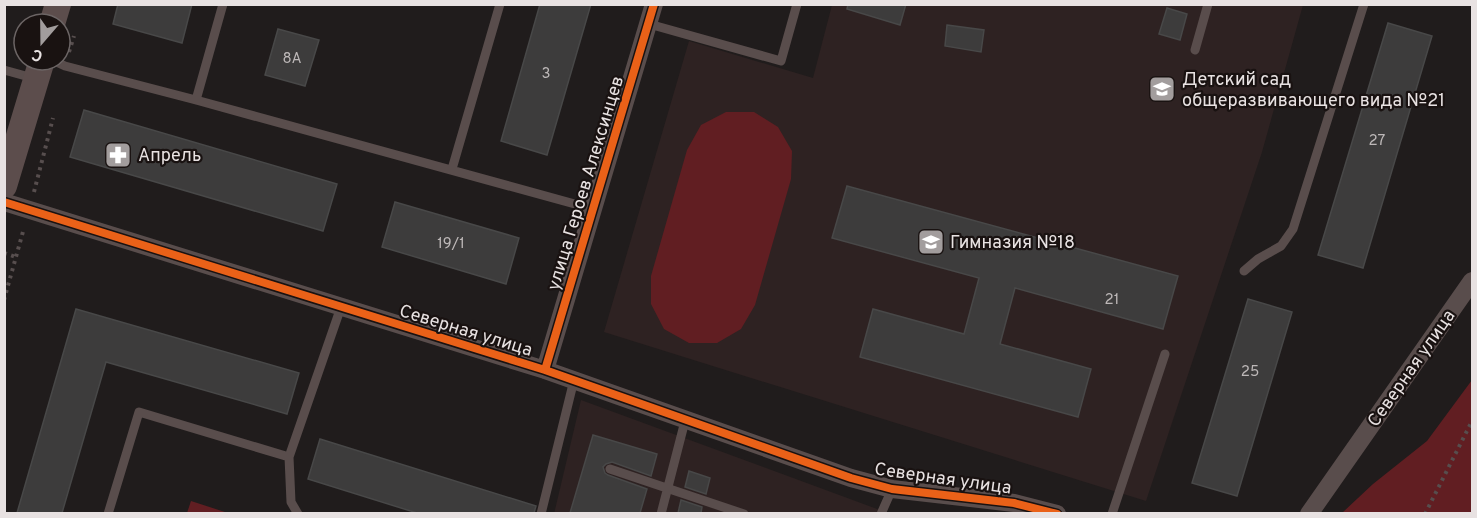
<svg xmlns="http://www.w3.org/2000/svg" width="1477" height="518" viewBox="0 0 1477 518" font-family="Overpass,sans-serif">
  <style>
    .built { fill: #2e2222 }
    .green { fill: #611e22 }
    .building { fill: #3d3c3c; stroke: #484848; stroke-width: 1.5 }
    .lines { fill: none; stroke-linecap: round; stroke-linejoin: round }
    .path { stroke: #574e4e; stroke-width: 4; stroke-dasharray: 3 4.5; stroke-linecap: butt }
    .lane { stroke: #594d4c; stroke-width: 9 }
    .street { stroke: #594d4c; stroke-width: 18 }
    .secondary { stroke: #5c4d4c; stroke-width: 26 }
    .cycleway-casing { stroke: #191211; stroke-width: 11 }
    .cycleway { stroke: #ea6118; stroke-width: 8 }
    .labels { text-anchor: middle; stroke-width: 4.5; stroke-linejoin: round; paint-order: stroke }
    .number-label { font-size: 15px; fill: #bdb8b8 }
    .poi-label { font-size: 18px; fill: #e8e2e2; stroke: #191211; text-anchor: start }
    .street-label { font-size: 18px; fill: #e8e2e2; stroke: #191211 }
  </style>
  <rect width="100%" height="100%" fill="#201c1c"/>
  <path class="built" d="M832,5h471l-41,147 -116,349 -542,-169 85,-291 124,37z
    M581,400l307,113 -334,1z"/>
  <path class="green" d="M726,112h28l24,15 14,24 -1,28 -36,126 -14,24 -24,14h-28l-25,-14 -13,-25v-28l36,-126 14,-25z
    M1472,380v133h-130l31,-29 54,-43z
    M191,501l37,12h-41z"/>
  <path class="building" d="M118,4h74l-10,39 -69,-19z
    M540,4h51l-44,151 -46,-14z
    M848,4h58l-6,21 -53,-16z
    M1167,8l20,6 -7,26 -21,-6z
    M1388,23l44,13 -69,232 -45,-13z
    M947,25l37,5 -3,22 -36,-6z
    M278,29l41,11 -14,46 -40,-11z
    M84,110l253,74 -14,47 -253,-74z
    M847,186l331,90 -15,53 -148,-41 -15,56 91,25 -13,48 -218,-60 13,-48 91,25 15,-56 -147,-40z
    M395,202l124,36 -13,46 -124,-37z
    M1248,299l44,13 -55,184 -45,-13z
    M76,309l223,64 -12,41 -181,-52 -44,151h-45z
    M593,435l64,19 -6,22 -39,-14 -6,2 -3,3 2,6 3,2 39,14 -7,24h-70z
    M320,439l216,67 -2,7h-117l-109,-34z
    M689,471l21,7 -4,16 -21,-7z
    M681,500l21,7 -1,6h-23z"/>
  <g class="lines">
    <path class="path" d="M69,52l5,-16
      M34,192l19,-74
      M4,253l12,4
      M4,300l20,-72
      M1425,514l47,-93"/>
    <path class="lane" d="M649,24l132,37 16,-57
      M1195,50l13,-46
      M52,60l13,6 131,34 397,109
      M4,70l29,8
      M196,100l27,-96
      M452,169l48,-165
      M1244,271l14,-12 23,-13 12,-17 71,-225
      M610,469l134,45
      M108,514l31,-102 150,45
      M298,514l-7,-12 -2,-45 52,-150
      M541,514l33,-134
      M661,514l24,-93
      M881,514l11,-25
      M1112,514l53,-160"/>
    <path class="street" d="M4,202l541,168 306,108 41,11 122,14 43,11
      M545,370l109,-366
      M1309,514l163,-233"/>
    <path class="secondary" d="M52,24l6,-20
      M4,186l38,-126"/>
    <defs>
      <path id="cycleway" d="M4,202l541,168 306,108 41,11 122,14 43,11
        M545,370l109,-366"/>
    </defs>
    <use href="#cycleway" class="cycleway-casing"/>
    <use href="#cycleway" class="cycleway"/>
  </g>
  <defs>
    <symbol id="school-square" viewBox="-11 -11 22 22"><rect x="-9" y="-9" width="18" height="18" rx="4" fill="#a29d9d" stroke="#191211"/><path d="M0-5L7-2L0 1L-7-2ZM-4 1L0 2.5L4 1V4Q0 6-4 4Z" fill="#fff"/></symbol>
    <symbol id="pharmacy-square" viewBox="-11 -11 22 22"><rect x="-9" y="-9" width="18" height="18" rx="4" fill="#a29d9d" stroke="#191211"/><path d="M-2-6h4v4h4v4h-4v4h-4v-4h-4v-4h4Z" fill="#fff"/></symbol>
  </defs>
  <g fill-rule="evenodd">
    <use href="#school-square" x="1147" y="74" width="30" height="30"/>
    <use href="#pharmacy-square" x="103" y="140" width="30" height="30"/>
    <use href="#school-square" x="916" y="227" width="30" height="30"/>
  </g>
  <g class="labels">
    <g class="number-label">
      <text x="292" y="63">8А</text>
      <text x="546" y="78">3</text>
      <text x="1377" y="145">27</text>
      <text x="451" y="248">19/1</text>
      <text x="1112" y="304">21</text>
      <text x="1250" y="376">25</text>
    </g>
    <g class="poi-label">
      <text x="1182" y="85">Детский сад<tspan x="1182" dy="21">общеразвивающего вида №21</tspan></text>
      <text x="138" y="161">Апрель</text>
      <text x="950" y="248">Гимназия №18</text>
    </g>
    <g class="street-label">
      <text transform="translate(585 183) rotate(-73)" y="6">улица Героев Алексинцев</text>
      <text transform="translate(466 330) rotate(17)" y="6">Северная улица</text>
      <text transform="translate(1411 368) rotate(-55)" y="6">Северная улица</text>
      <text transform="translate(943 478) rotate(8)" y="6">Северная улица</text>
    </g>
  </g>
  <rect width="1477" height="518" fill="none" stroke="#e8e2e2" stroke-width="12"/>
  <g transform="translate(42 42) rotate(200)"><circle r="28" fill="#191211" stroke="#6c6565" stroke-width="1.5"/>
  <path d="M0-4.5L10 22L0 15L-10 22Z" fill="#a29d9d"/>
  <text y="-9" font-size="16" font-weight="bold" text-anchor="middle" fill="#e8e2e2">С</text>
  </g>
</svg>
